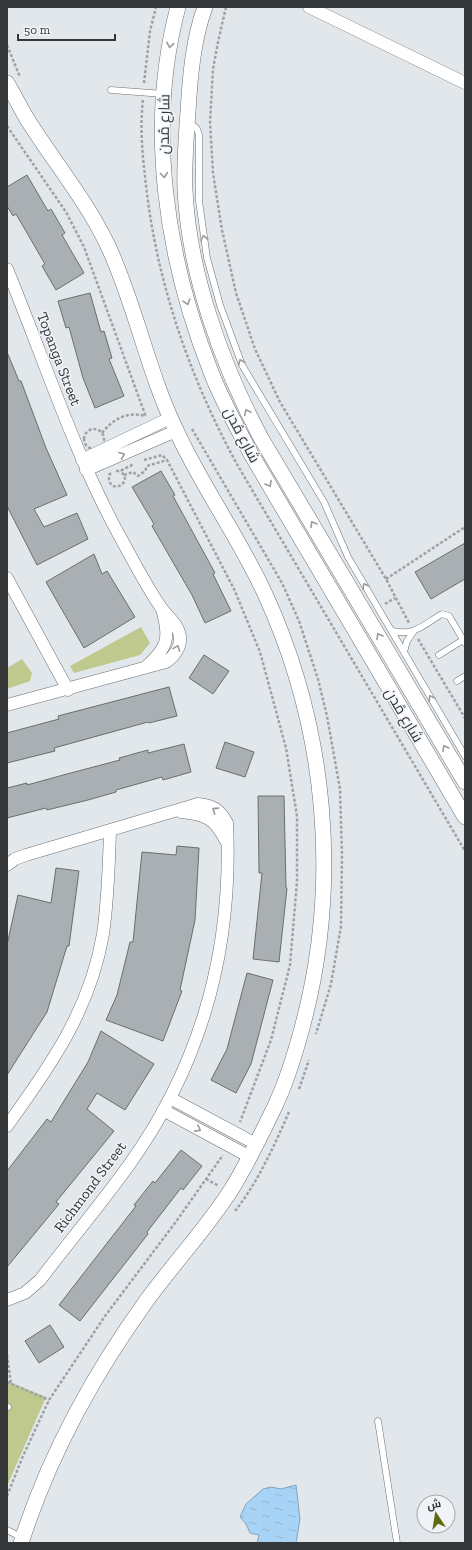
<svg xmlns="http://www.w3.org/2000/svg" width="472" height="1550" viewBox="0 0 472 1550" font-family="'Zilla Slab',Cairo,serif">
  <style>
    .green { fill: #bfc98d }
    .water { fill: url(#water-ripples); stroke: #84a4be }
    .building { fill: #aaafb3; stroke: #696e71 }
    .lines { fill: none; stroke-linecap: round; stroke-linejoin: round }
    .service-casing { stroke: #6c7074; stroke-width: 7 }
    .minor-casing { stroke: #6c7074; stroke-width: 13 }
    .tertiary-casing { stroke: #6c7074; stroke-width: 16 }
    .path { stroke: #9ea2a6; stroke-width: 2.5; stroke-dasharray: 3 2; stroke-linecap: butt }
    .service { stroke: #fff; stroke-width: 6 }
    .minor { stroke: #fff; stroke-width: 12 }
    .tertiary { stroke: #fff; stroke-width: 15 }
    .oneway { stroke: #9a9a9c }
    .labels { text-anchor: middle; stroke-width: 3; stroke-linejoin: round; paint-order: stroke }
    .street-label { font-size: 15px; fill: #343638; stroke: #f0f4f9 }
  </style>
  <defs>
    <pattern id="water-ripples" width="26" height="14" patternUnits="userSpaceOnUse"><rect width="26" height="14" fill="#a7d3f7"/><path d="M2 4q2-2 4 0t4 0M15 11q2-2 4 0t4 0" fill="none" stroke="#90b6d4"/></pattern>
  </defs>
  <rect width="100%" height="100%" fill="#e2e7eb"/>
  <path class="green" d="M141,627l9,16 -10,12 -66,18 -4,-7z
    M22,659l10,14 -2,8 -23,8v-21z
    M7,1381l39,16 -39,89z"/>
  <path class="water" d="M296,1485l4,34 -4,24h-39l2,-8 -9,-2 -4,-9 -6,-7 6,-13 17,-15 8,-2 10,2z"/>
  <path class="building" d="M27,175l21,36 3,-2 14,24 -3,2 22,38 -28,17 -14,-24 3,-2 -29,-50 -3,2 -6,-10v-19z
    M90,293l11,39 3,-1 8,27 -3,1 15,37 -29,12 -12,-30 -14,-51 -3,1 -8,-27z
    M7,352l12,29h2l25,67 21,47 -33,14 10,18 33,-14 11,26 -51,26 -30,-59z
    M161,471l14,24 -2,1 42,77 -2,1 18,37 -26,12 -13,-28 -40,-69 2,-2 -22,-37z
    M465,543v36l-34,20 -16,-27z
    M94,554l8,20 5,-3 28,46 -51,31 -38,-66z
    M204,655l25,16 -16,23 -24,-16z
    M169,687l8,29 -28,7 -1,-1 -94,26 1,3 -48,12v-30l52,-14 -1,-3z
    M225,742l29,10 -9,25 -29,-9z
    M184,744l7,28 -28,8 -1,-3 -46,13v2l-28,8 -41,10 -1,-2 -39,10v-30l20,-5v2l40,-11 53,-14 -1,-2 29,-8v3z
    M258,796h26l2,92h1l-8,74 -26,-3 9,-86h-3z
    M177,846l22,2 -4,72 -15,70 2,1 -19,50 -57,-21 11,-25 13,-53h3l9,-90 34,3z
    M56,868l23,3 -10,75h-2l-20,66 -40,63v-130l11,-50 33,8z
    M247,973l26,7 -22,84 -15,29 -25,-13 16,-31z
    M101,1031l53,33 -29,46 -28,-17 -10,16 27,22 -58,71 3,2 -52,63v-96l40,-52 4,3 37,-60z
    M181,1150l21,16 -19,24 -2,-2 -34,44 1,2 -68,87 -21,-16 77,-99 -2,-1 19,-24 2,2z
    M50,1325l14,22 -25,16 -14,-22z"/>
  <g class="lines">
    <defs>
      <path id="service" d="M111,90l53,4
        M189,121l8,8 2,6v66l8,57 13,47 22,60 82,137 24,55 117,199
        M392,631c23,5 31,-6 50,-17l7,2 16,27
        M404,652l3,-11 7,-10
        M439,655l24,-15
        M457,681l8,-5
        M7,1407h1
        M378,1421l19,122
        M7,1530l16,8"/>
      <path id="minor" d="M309,7l156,76
        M7,269c38,92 68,188 117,275 12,22 24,45 38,65 7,9 17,16 18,28 1,11 -6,19 -14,25l-159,43
        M82,460l88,-42
        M86,470l90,-39
        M7,578l61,112
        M147,666c20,-18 23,-27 16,-53
        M181,812c25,2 34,7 45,29
        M7,865l8,-6 11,-4 172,-51c15,1 22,6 29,19 6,125 -25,240 -98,342 -28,39 -60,77 -89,115l-15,13 -18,7
        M170,1098l86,46
        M163,1110l87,47
        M7,1126c44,-61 83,-116 96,-192 5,-34 6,-69 7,-103"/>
      <path id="tertiary" d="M178,7c-32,120 -12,251 33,365 11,29 26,55 40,82l214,363
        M205,7c-12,33 -15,70 -17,105 -2,26 -4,52 -3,78 4,84 37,175 76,248l204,344
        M7,83c7,12 13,24 20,36 27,43 60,82 82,129 27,59 39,124 67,182 26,57 63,107 89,164 62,135 76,290 37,434 -7,26 -15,52 -26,76 -14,29 -28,59 -45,86 -25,39 -57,73 -84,110 -54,75 -98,155 -126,243"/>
    </defs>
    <use href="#service" class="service-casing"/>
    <use href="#minor" class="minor-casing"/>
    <use href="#tertiary" class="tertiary-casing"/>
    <path class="path" d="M226,7l-8,35 -5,27 -3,54 3,50 9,57 14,63 19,56 25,53 106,177 23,44
      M7,45l13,32
      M144,83l6,-52 6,-24
      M143,100c-3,25 -1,51 2,76 10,102 44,201 93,290l227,385
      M7,126l59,86 18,35 62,170
      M192,429l90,154 17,38 19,58 9,37 13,73 2,67 -1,70 -10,58 -15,50
      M84 439a10 10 0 1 1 20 0a10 10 0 1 1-20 0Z
      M102,433c11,-14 25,-22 44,-17
      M144,460l18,-5 5,5 67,129 26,63 26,96 11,68v65l-7,84 -19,75 -31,82
      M116,471h4l14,-7
      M111,473l-2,2c-2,22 27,8 11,-4
      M124,475l9,-3 5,4 7,-5 2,-5 20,-6
      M386,579l79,-52
      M385,604l10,-6
      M418,639l47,79
      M299,1089l10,-29
      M206,1179l13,7
      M235,1211c23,-29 39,-65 54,-99
      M7,1355l4,29
      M7,1382l42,18
      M7,1496l16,-40 26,-56 56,-84 70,-93 48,-68"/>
    <use href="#service" class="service"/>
    <use href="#minor" class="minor"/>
    <use href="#tertiary" class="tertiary"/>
  </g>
  <defs><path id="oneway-chevron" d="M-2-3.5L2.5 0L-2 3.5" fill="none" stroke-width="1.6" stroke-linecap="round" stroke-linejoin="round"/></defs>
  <g class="oneway">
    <use href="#oneway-chevron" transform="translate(170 45) rotate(100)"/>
    <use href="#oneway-chevron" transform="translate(164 175) rotate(85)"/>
    <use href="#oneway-chevron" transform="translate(204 238) rotate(-100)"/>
    <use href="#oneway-chevron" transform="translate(187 302) rotate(74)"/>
    <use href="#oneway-chevron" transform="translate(241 362) rotate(-114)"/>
    <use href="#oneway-chevron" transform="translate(247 412) rotate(-116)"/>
    <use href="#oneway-chevron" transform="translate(122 455) rotate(-23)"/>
    <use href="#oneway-chevron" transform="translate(269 484) rotate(60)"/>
    <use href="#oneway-chevron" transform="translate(313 524) rotate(-121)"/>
    <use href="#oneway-chevron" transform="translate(365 586) rotate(-120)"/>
    <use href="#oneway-chevron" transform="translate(379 636) rotate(-120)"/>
    <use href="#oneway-chevron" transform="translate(177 648) rotate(-69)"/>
    <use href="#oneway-chevron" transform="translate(431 698) rotate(-121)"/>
    <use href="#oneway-chevron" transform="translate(445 748) rotate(-120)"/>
    <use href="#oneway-chevron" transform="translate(215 810) rotate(-147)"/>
    <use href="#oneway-chevron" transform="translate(198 1129) rotate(28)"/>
  </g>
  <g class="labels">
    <g class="street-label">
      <text transform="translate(164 124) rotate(-89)" y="5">شارع مُدن</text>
      <text transform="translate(59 359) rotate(69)" y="5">Topanga Street</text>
      <text transform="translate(242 435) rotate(62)" y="5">شارع مُدن</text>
      <text transform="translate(404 715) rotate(59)" y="5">شارع مُدن</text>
      <text transform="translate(90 1187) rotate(-53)" y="5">Richmond Street</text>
    </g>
  </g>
  <rect width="472" height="1550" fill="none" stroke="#343638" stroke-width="16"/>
  <g transform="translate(436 1514) rotate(348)"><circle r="19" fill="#f0f4f9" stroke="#a5a8ac"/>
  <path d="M0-3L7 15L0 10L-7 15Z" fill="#60690e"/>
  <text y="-6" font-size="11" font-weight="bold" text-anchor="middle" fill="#343638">ش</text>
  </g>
  <path d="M18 34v6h97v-6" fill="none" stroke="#343638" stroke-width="2"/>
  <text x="24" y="34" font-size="12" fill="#343638" stroke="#f0f4f9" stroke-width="3" paint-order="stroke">50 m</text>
</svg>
